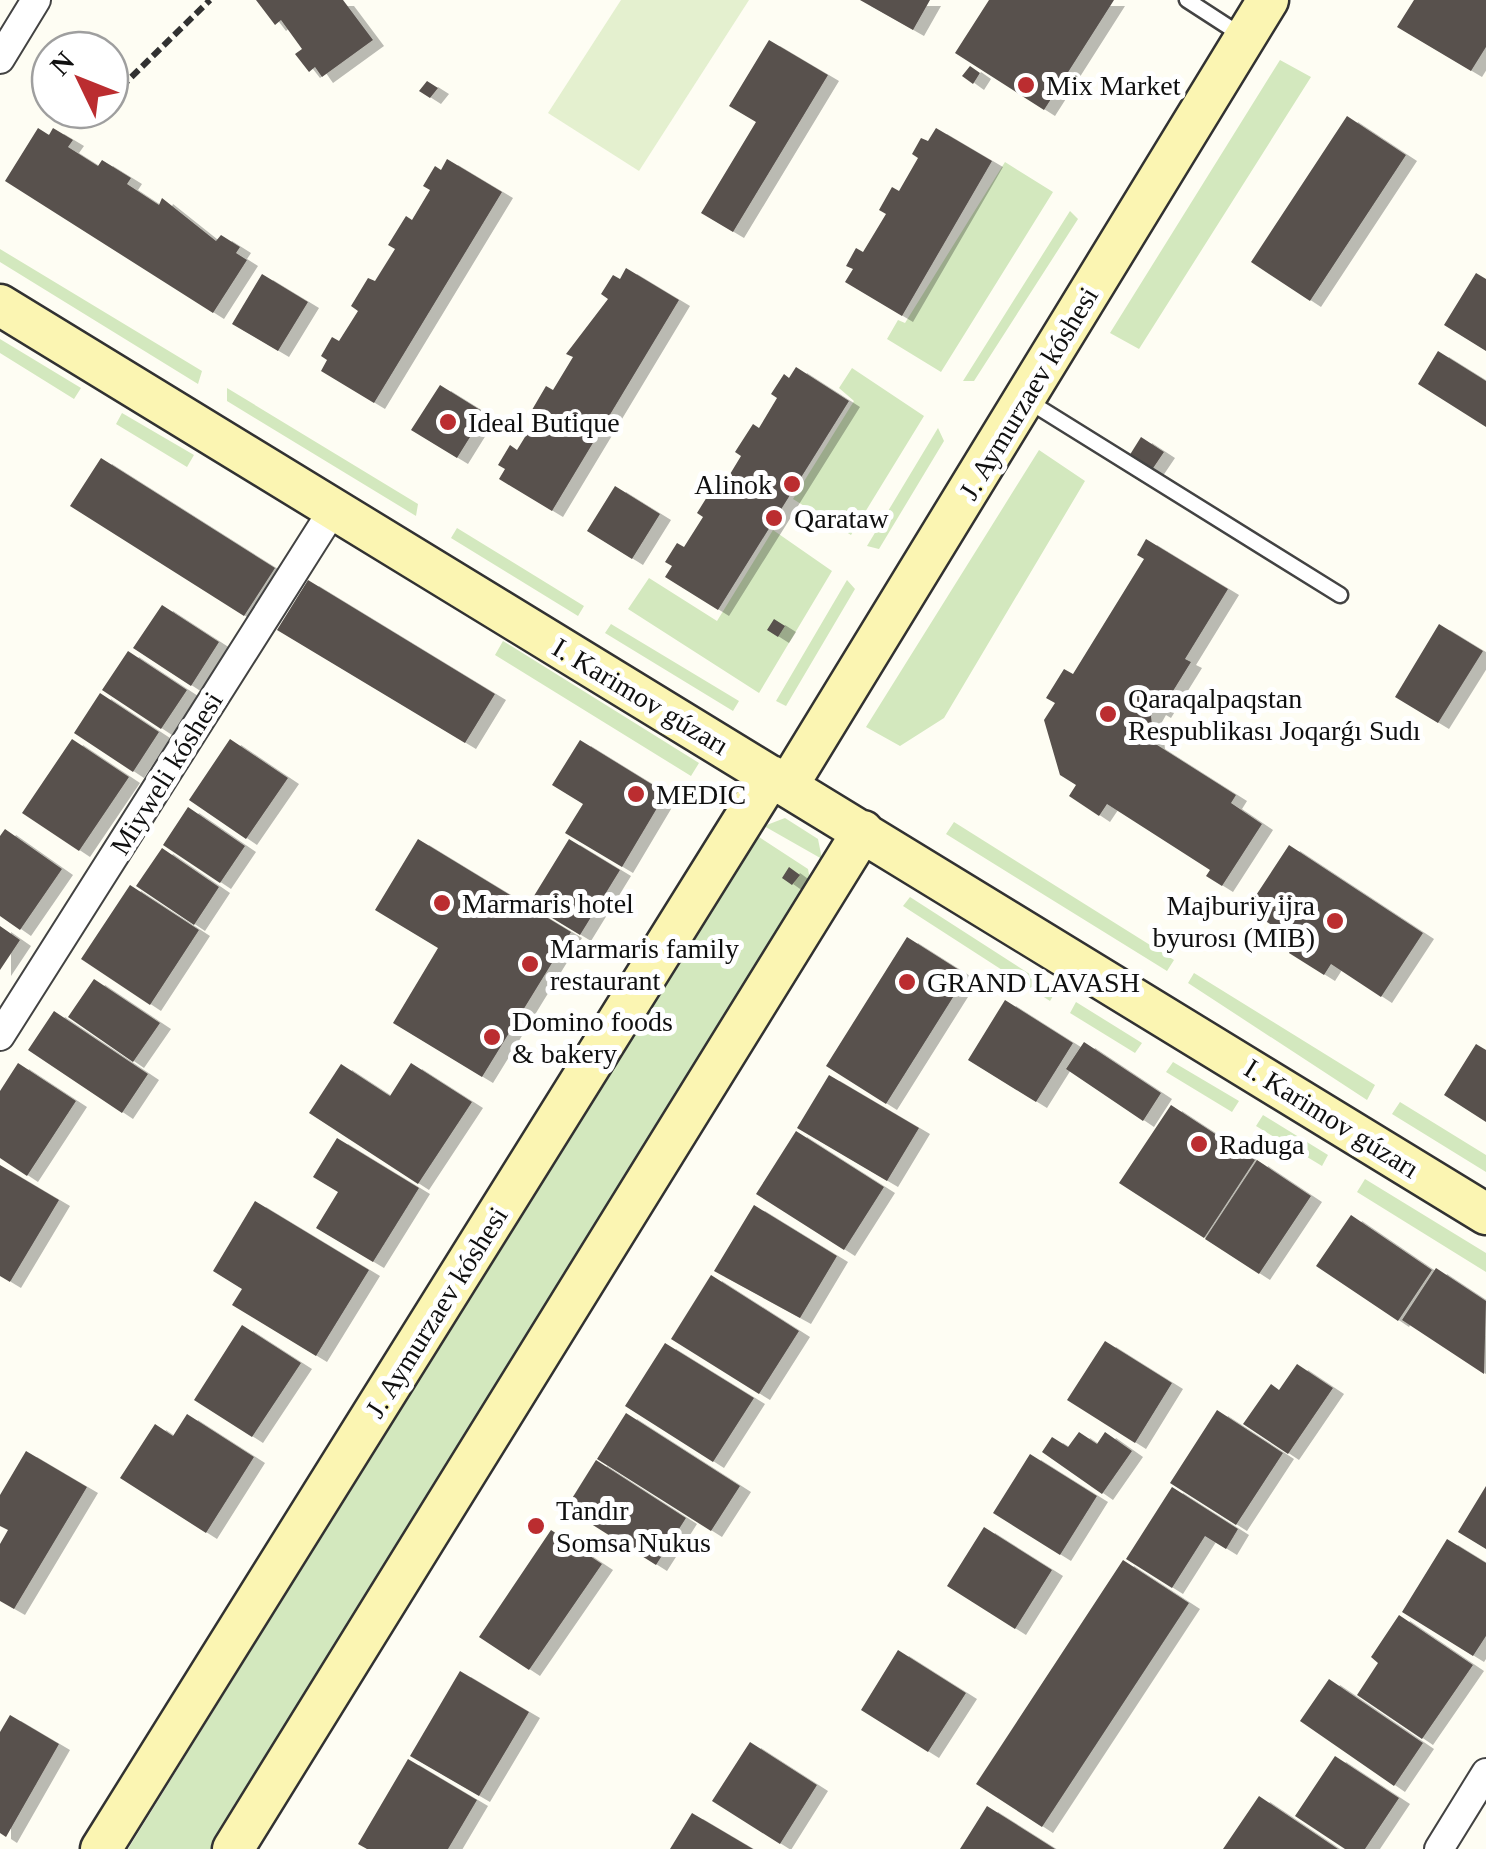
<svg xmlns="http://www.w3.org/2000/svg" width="1486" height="1849" viewBox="0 0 1486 1849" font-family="'Times New Roman',serif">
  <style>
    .green { fill: #d3e8be }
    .pitch { fill: #e4f0cf }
    .building { fill: #58514d; filter: url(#shadow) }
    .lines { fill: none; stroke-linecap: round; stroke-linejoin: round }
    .lane-casing { stroke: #434343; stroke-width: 19 }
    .street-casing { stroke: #434343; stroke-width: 32 }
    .secondary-casing { stroke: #323232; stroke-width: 45 }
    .path { stroke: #323232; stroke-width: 6; stroke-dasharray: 10 5; stroke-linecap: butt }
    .lane { stroke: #fff; stroke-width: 14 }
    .street { stroke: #fff; stroke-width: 28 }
    .secondary { stroke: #fbf5b2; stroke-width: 40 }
    .poi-dot { fill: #bb2d30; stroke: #fff; stroke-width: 4 }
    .labels { text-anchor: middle; stroke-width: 10; stroke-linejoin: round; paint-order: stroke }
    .poi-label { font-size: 28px; fill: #101010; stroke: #fff; text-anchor: start }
    .street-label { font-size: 28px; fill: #101010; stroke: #fff }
  </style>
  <defs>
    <filter id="shadow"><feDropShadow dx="11" dy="6" stdDeviation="0" flood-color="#0004"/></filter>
  </defs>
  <rect width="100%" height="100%" fill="#fefdf3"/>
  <path class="green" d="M1280,60l31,17 -172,272 -29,-16z
    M1005,162l48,30 -112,180 -54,-33 11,-19 7,3z
    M1070,211l8,8 -104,162h-11z
    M0,249l202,122 -4,13 -198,-122z
    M0,339l81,49 -7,11 -74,-46z
    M852,368l72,48 -73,119 -58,-36 61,-98 -15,-13z
    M227,388l191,116 -2,12 -189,-115z
    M122,413l72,42 -7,12 -71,-43z
    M938,428l6,13 -65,108 -12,-3z
    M1039,450l46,31 -141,237 -44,28 -34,-19z
    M457,528l127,78 -6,10 -127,-78z
    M773,530l59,41 -73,122 -131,-84 21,-31 68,43z
    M847,580l8,9 -69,117 -10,-5z
    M611,624l128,77 -6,10 -128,-78z
    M503,641l196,122 -8,13 -196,-121z
    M785,818l33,21 4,20 -58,-33z
    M954,822l220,138 -7,11 -221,-137z
    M756,835l52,34 2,11 -599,969h-83z
    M910,897l146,94 -6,10 -147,-95z
    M1194,973l181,112 -8,15 -179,-117z
    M1076,1002l66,41 -7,10 -65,-40z
    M1173,1062l66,39 -7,11 -66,-40z
    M1400,1102l86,53v17l-94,-58z
    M1263,1115l65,40 -6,11 -66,-40z
    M1365,1179l121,74v19l-129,-80z"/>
  <path class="pitch" d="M621,0h128l-110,171 -91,-58z"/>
  <path class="building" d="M256,0h87l30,40 -51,37 -7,-10 -6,5 -14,-18 7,-5 -21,-29 -6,5z
    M860,0h70l-17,30z
    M989,0h125l-70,110 -89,-57z
    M1414,0h72v47l-15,24 -74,-44z
    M769,40l59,35 -95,157 -32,-19 55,-91 -27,-16z
    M970,66l10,7 -7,11 -11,-8z
    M427,81l11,7 -8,10 -11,-7z
    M1347,116l59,39 -96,146 -59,-39z
    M38,128l11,7 4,-7 20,12 -5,7 30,19 4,-6 29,18 -4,6 32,21 3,-7 54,43 5,-6 19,12 -4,6 11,7 -34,53 -208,-132z
    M936,128l56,33 -90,155 -57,-34 8,-13 -7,-3 10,-18 7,4 23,-38 -7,-4 13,-23 7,4 19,-33 -6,-4 9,-16 7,3z
    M447,159l55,33 -128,211 -53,-32 6,-11 -6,-4 11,-19 7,4 19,-30 -7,-5 17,-28 7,3 20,-32 -7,-4 18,-29 6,4 18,-30 -7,-4 12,-20 6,4z
    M626,268l53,32 -127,211 -53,-32 6,-10 -7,-4 12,-20 7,5 19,-31 -7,-4 17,-29 7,4 20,-33 -7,-3 42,-55 -7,-5 12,-19 7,4z
    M1476,273l10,6v72l-42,-26z
    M262,274l46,28 -30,49 -46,-27z
    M1438,351l48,30v46l-68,-43z
    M796,367l53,34 -131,209 -53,-33 7,-11 -7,-4 12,-19 7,4 19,-30 -6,-4 18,-29 6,5 20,-33 -6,-4 18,-28 6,4 18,-30 -6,-4 13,-20 5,4z
    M440,385l45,28 -28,45 -46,-28z
    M1141,437l23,15 -21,31 -22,-14z
    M101,458l174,110 -31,48 -174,-110z
    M615,486l45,28 -28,45 -45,-28z
    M1146,539l82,50 -43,70 6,3 -31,50 -5,-3 -4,7 3,27 82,52 -5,8 31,21 -40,62 -16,-10 4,-6 -103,-66 -8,12 -30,-20 7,-11 -16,-10 -16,-55 11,-17 -9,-5 18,-29 9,5 71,-115 -7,-4z
    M308,580l187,114 -30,49 -188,-113z
    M162,605l57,37 -28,44 -58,-38z
    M774,619l11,7 -7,11 -11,-7z
    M1439,624l44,27 -45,72 -43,-26z
    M128,651l59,39 -26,39 -59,-39z
    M100,693l59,39 -26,40 -59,-39z
    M72,739l57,38 -50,74 -57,-38z
    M230,739l58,39 -42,61 -57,-39z
    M580,740l86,53 -44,74 -57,-34 18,-29 -31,-19z
    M188,807l57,39 -25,37 -57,-38z
    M5,829l57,40 -42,61 -20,-14v-80z
    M418,839l153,93 -89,145 -89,-54 45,-75 -63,-38z
    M569,839l51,31 -40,65 -51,-31z
    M1289,845l134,88 -42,64 -50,-33 -7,11 -35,-22 7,-12 -49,-32z
    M162,848l57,39 -25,38 -58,-39z
    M789,867l11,8 -8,10 -10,-7z
    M130,885l69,45 -49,75 -69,-46z
    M0,926l20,14 -20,30z
    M907,937l60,38 -81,129 -60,-38z
    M94,979l66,44 -27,39 -65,-45z
    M1005,1000l68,43 -37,59 -68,-42z
    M54,1011l94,63 -26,39 -94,-63z
    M1084,1042l77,51 -18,28 -77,-52z
    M1476,1044l10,6v72l-42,-27z
    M18,1063l58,38 -49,75 -27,-18v-67z
    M411,1063l61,39 -54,82 -109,-71 32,-49 49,32z
    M829,1075l90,53 -32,53 -90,-53z
    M1171,1105l84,55 -51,78 -85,-55z
    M796,1131l88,56 -40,63 -88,-56z
    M337,1138l82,50 -46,74 -57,-34 22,-36 -25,-15z
    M1257,1160l54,36 -52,78 -54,-35z
    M0,1165l59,35 -49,82 -10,-6z
    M255,1201l114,69 -53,86 -84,-51 10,-16 -29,-18z
    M754,1205l83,51 -37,62 -86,-47z
    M1351,1215l81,55 -34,51 -82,-55z
    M1436,1268l50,33 -2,73 -82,-54z
    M711,1275l88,56 -40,63 -88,-55z
    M242,1325l59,38 -49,74 -58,-37z
    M1105,1341l67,42 -37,60 -68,-43z
    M665,1343l89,55 -41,64 -88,-56z
    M1297,1364l36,24 -45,66 -45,-30 28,-40 8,6z
    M1217,1410l66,43 -47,72 -66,-42z
    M626,1413l114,73 -29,45 -114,-72z
    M187,1414l67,43 -48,76 -86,-55 35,-54 18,12z
    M1079,1432l18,12 8,-12 27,19 -30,43 -60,-42 10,-15 16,10z
    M26,1451l61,36 -73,122 -14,-8v-57l8,-14 -8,-4v-31z
    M1030,1454l67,42 -37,59 -67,-42z
    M596,1460l90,58 -30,47 -90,-57z
    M1486,1486v63l-28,-17z
    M1172,1487l66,42 -12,20 -21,-13 -33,52 -46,-29z
    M984,1527l68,43 -37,59 -68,-43z
    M551,1530l51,34 -73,106 -50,-33z
    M1447,1539l39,24v73l-13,20 -71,-44z
    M1123,1560l66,43 -147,224 -66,-43z
    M1399,1615l74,50 -51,74 -65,-44 21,-32 -7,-6z
    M898,1650l68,43 -38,59 -67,-42z
    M460,1671l69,41 -50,84 -69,-40z
    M1329,1679l94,64 -29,43 -94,-65z
    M10,1715l49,29 -53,93 -6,-4v-101z
    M750,1742l67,43 -37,59 -68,-43z
    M1335,1756l64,42 -34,51h-20l-50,-33z
    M408,1759l69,41 -29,49h-81l-9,-5z
    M1259,1796l79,53h-115z
    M987,1806l68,43h-95z
    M692,1813l61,36h-83z"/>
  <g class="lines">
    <defs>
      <path id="lane" d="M1187,0l54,35
        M1025,399l315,196"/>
      <path id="street" d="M0,59l36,-59
        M0,1036l333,-526
        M1439,1849l47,-76"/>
      <path id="secondary" d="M0,305l1486,909
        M788,785l480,-785
        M101,1849l670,-1073
        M233,1849l630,-1018"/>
    </defs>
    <use href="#lane" class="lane-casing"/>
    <use href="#street" class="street-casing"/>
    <use href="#secondary" class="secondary-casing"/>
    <path class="path" d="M110,98l100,-98
      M86,121l11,-11"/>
    <use href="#lane" class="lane"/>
    <use href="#street" class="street"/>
    <use href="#secondary" class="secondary"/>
  </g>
  <g class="poi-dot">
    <circle cx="1026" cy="85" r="10"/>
    <circle cx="448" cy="422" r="10"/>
    <circle cx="792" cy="484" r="10"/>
    <circle cx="774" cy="518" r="10"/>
    <circle cx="1108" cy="714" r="10"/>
    <circle cx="636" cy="794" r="10"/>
    <circle cx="442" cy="903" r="10"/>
    <circle cx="1335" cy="921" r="10"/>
    <circle cx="530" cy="964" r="10"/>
    <circle cx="907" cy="982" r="10"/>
    <circle cx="492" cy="1037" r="10"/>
    <circle cx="1199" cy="1144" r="10"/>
    <circle cx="536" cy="1526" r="10"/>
  </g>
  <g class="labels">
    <g class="poi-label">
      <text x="1046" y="95">Mix Market</text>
      <text x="468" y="432">Ideal Butique</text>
      <text x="772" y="494" text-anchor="end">Alinok</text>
      <text x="794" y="528">Qarataw</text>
      <text x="1128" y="708">Qaraqalpaqstan<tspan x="1128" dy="32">Respublikası Joqarǵı Sudı</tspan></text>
      <text x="656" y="804">MEDIC</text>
      <text x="462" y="913">Marmaris hotel</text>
      <text x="1315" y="915" text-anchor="end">Majburiy ijra<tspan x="1315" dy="32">byurosı (MIB)</tspan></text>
      <text x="550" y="958">Marmaris family<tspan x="550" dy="32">restaurant</tspan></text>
      <text x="927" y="992">GRAND LAVASH</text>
      <text x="512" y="1031">Domino foods<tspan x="512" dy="32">&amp; bakery</tspan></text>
      <text x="1219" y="1154">Raduga</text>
      <text x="556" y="1520">Tandır<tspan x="556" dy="32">Somsa Nukus</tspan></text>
    </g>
    <g class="street-label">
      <text transform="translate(1028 393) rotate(-59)" y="10">J. Aymurzaev kóshesi</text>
      <text transform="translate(641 696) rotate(31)" y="10">I. Karimov gúzarı</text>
      <text transform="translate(166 773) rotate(-58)" y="10">Miyweli kóshesi</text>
      <text transform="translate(1332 1118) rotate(32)" y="10">I. Karimov gúzarı</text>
      <text transform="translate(436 1312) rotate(-58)" y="10">J. Aymurzaev kóshesi</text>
    </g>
  </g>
  <g transform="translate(80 80) rotate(313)"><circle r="48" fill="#ffffff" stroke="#9f9f9f" stroke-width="2.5"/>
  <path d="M0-8L18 38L0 25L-18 38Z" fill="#bb2d30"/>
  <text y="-15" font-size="28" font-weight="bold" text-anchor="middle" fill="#101010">N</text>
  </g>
</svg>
